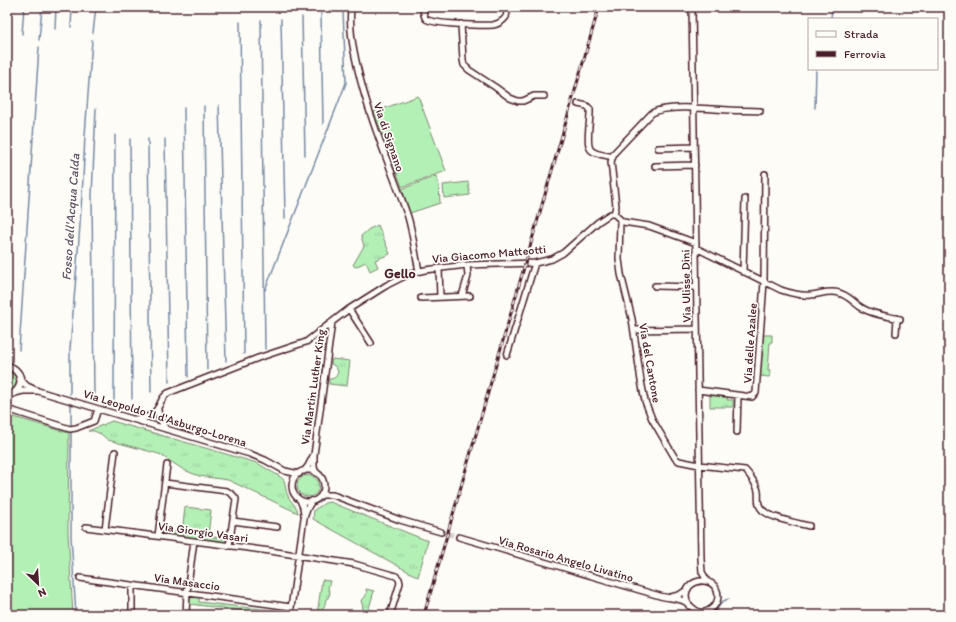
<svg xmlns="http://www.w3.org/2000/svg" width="956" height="622" viewBox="0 0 956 622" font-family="Itim,sans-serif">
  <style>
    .grass { fill: url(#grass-tufts); stroke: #7e8870 }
    .pitch { fill: #b3f0b6; stroke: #7e8870 }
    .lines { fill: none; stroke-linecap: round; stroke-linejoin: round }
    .stream { stroke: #768aa4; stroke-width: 1.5 }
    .minor-tunnel { stroke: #d9d0ce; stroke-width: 5; stroke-dasharray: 5 2.5; stroke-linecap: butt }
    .minor-casing { stroke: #4a1f2b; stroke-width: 8 }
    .major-casing { stroke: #4a1f2b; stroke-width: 9 }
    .minor { stroke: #fdfcf7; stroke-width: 5 }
    .major { stroke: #fdfcf7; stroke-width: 6 }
    .rail-casing { stroke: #4a1f2b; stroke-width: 3 }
    .rail { stroke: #fdfcf7; stroke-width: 1.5; stroke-dasharray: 4.5; stroke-linecap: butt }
    .labels { text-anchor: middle; stroke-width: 3.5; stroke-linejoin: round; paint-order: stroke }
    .street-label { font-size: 12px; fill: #4a1f2b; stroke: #fdfcf7 }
    .water-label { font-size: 13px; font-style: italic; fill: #605567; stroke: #fdfcf7 }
    .quarter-label { font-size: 14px; font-weight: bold; fill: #4a1f2b; stroke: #fdfcf7 }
  </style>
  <defs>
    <pattern id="grass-tufts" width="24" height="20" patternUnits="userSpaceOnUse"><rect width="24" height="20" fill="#b3f0b6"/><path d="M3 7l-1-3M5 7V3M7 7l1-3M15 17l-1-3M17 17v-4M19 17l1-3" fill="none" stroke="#9bcd9d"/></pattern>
  </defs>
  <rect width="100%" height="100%" fill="#fdfcf7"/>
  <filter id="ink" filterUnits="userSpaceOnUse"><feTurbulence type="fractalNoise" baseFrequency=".025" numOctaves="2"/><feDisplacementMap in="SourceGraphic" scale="8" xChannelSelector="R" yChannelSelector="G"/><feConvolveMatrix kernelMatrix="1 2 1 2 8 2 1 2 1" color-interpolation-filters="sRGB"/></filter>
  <g filter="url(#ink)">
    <path class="grass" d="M378,225l12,29 -15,6 3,7 -8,4 -4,-9 -11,5 -2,-2 11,-19 -3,-10 8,-7z
      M763,335h9v7h-2l-2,28h2v6l-1,1 -9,-1z
      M332,359l18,2 -3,25 -18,-2v-5c6,0 8,-3 9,-8l-3,-5 -4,-2z
      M7,370c13,4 13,18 0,22z
      M710,394l18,3 -1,3h6v7h-23z
      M112,421l145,42 22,13 5,4c2,5 1,11 4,16 3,7 8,8 10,17l-70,-33 -29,-4 -15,-6 -25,-16 -51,-14 -7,-6 -7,-3h-6z
      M297 486a11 11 0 1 1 22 0a11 11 0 1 1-22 0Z
      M330,502l98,39 -10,36 -105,-58 1,-9 11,-7z
      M185,507l26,3 -3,26 19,3 -1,2 -2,1 -59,-8 -2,-1v-3l19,3z
      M322,580l8,1 -2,7 2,5 -2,5 -2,1c-1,6 -2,11 -8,14v2h-1z
      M366,589l8,2 -7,24h-6l2,-7 -2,-8c5,-2 6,-6 5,-11z
      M192,597h7v5l87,10v3h-8l-89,-11 1,-5z"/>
    <path class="pitch" d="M418,96l28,75 -44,16 -28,-75z
      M436,176l3,10 1,17 -30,10 -8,-24z
      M468,182l2,13 -26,3 -1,-13z
      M7,415l62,18 -1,99 5,83h-66z"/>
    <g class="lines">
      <path class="stream" d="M321,14l2,110
        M302,17l3,138
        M281,19l4,199
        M831,19l1,-12
        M261,20l4,329
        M240,22l4,332
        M7,25l1,-18
        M71,27l1,-20
        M55,29l1,-22
        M93,33l3,-26
        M22,34l2,-27
        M39,40l3,-33
        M219,105l7,256
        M204,106l3,264
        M184,108l4,269
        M815,108l1,-39
        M130,139l2,260
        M148,139l3,253
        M165,139l4,243
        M265,290l81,-207 -3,-73
        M19,350l20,-303
        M70,394v-45l9,-110 4,-60 2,-44 7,-95
        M94,397l-2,-202 4,-86
        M114,400l1,-265
        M71,405v22
        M71,431v106l5,78
        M709,615c3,-2 6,-3 8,-6 4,-5 5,-9 12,-10
        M947,615l2,-3"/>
      <path class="minor-tunnel" d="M441,532l18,5"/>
      <defs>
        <path id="minor" d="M351,7c-2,23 2,41 7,63 12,51 33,98 50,147 5,17 7,36 11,54
          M423,7c0,3 1,10 3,12 6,5 57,7 67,6 5,-1 10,-4 13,-8l2,-10
          M692,7l9,552 1,13 5,9
          M461,24l2,36 1,5 5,5 26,17 15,11 8,3h5l11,-5h10
          M578,104l9,2 3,3c1,9 -5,35 1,41 5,5 15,5 22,7
          M658,148l36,-1
          M655,166l40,-1
          M614,214l2,-8 -5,-44 3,-9 38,-40c16,-9 58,-4 77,-3 10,1 21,0 31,1
          M620,220l-1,39 2,15 11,45 9,62 4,20 7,18 23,39 4,3 20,4 46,5c4,4 12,15 13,21 1,5 -1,11 2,16 6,11 37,16 49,19
          M696,248l85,42c9,3 21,6 30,5 10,-1 18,-5 28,-2 9,2 15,10 23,15 11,7 26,8 38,11
          M439,268l1,29
          M743,272l2,-73
          M655,286l41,1
          M462,296l6,-20 -1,-11
          M421,298l49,-2
          M349,309l22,34
          M634,330l63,-1
          M896,333l1,-15
          M507,355l28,-92
          M20,379l7,7 11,5 212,63 15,6 20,11 14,3
          M698,390l54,7 4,-4 8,-111 1,-108
          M15,393l8,-2h14
          M7,409l63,20 6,-1 18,-7 4,-12
          M158,409l1,9 7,11
          M134,419c9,-1 18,-1 23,-10 5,-7 3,-10 11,-16l90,-35 48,-16 43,-33 38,-24 24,-12 14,-3 42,-5 68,-2 17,-4 11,-6 35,-31 12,-8h4l9,8 26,4 47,17
          M737,432l1,-36
          M292 486a16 16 0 1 1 32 0a16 16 0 1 1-32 0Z
          M304,471l4,-5 5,-10
          M316,473l-2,-6v-12l18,-133
          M165,483l62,8 6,4 3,4 -7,47
          M321,495h12l67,25 41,12
          M300,500l3,7 1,8
          M233,521l44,6
          M86,527l184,24 84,13 42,12 3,3 1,4 -10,32
          M105,529l10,-77
          M158,536l9,-71
          M459,537l201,59c7,2 17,2 24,5 9,5 13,17 27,8 4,-3 7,-8 7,-13 -1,-25 -43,-17 -29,10
          M80,578l211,29
          M132,585v30
          M671,597l8,-2 9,-6
          M186,615l1,-23 7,-51
          M290,615l14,-97 4,-11 4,-6"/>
        <path id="major" d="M7,366c18,4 18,26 0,30"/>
      </defs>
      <use href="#minor" class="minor-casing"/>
      <use href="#major" class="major-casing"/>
      <use href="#minor" class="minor"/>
      <use href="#major" class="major"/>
      <defs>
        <path id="rail" d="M424,615l175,-608"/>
      </defs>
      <use href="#rail" class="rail-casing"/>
      <use href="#rail" class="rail"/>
    </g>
  </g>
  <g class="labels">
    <g class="street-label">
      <text transform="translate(389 137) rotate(71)" y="4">Via di Signano</text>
      <text transform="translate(489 254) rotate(-5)" y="4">Via Giacomo Matteotti</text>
      <text transform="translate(686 286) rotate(-91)" y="4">Via Ulisse Dini</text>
      <text transform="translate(750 343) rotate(-86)" y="4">Via delle Azalee</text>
      <text transform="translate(650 363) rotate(80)" y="4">Via del Cantone</text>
      <text transform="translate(313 387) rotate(-82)" y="4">Via Martin Luther King</text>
      <text transform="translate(165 418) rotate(17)" y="4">Via Leopoldo II d'Asburgo-Lorena</text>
      <text transform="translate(203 532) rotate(8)" y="4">Via Giorgio Vasari</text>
      <text transform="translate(566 559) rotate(16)" y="4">Via Rosario Angelo Livatino</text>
      <text transform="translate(187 582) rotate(8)" y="4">Via Masaccio</text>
    </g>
    <g class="water-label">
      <text transform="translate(70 217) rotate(-86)" y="5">Fosso dell'Acqua Calda</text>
    </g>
    <g class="quarter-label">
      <text x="400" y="278">Gello</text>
    </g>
  </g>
  <rect width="956" height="622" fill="none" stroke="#fdfcf7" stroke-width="24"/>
  <rect x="12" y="12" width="932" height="598" fill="none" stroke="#4a1f2b" stroke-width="1.5" filter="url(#ink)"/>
  <rect x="808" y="18" width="130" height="52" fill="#fdfcf7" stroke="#b5a4a5"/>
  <rect x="816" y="31" width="20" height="6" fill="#fdfcf7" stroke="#b5a4a5"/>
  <text x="844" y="38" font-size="12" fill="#4a1f2b">Strada</text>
  <rect x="816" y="51" width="20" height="6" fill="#4a1f2b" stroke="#b5a4a5"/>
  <text x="844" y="58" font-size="12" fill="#4a1f2b">Ferrovia</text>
  <g transform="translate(38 584) rotate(155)" stroke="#fdfcf7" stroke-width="3" paint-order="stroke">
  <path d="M0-3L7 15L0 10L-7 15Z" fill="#4a1f2b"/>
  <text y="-6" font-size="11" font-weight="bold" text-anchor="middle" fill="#4a1f2b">N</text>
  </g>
</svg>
